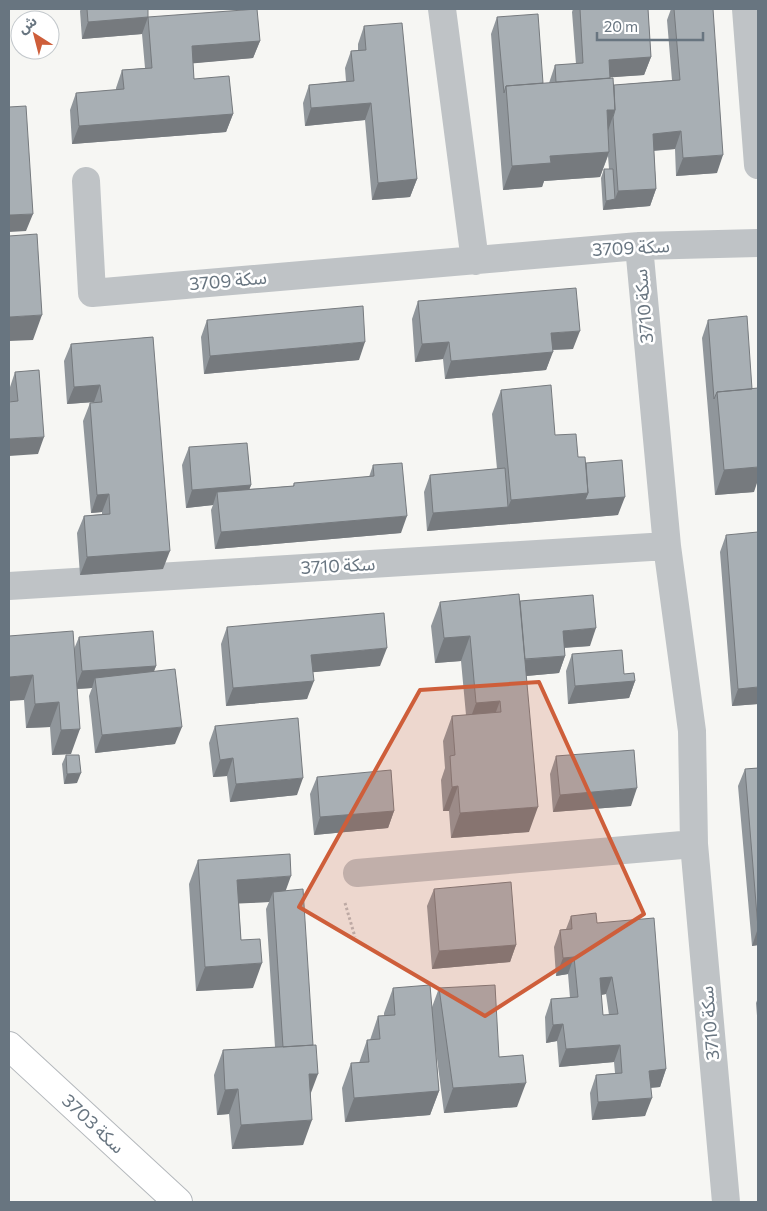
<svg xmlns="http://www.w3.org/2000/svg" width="767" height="1211" viewBox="0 0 767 1211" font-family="Commissioner,'Noto Sans Arabic',sans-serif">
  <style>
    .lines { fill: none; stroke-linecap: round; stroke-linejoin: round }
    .secondary-casing { stroke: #b4b8bc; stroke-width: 30 }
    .path { stroke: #b9bcbe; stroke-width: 3; stroke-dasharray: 2.5 2.5; stroke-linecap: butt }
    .street { stroke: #bfc3c6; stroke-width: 28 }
    .secondary { stroke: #fff; stroke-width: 28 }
    .wall { fill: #90969b; fill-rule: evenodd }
    .shaded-wall { fill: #767a7e }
    .building { fill: #a8afb4; stroke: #767a7e; fill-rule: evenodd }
    .marked { fill: #ce5e3a; fill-opacity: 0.2; stroke: #ce5e3a; stroke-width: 4; stroke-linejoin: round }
    .labels { text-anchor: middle; stroke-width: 5; stroke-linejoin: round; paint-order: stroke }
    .street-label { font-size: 18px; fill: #687580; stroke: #fff }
  </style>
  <rect width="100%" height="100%" fill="#f6f6f3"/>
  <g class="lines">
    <defs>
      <path id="secondary" d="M9,1046l169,156"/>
    </defs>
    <use href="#secondary" class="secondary-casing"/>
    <path class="path" d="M345,903l10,34"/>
    <path class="street" d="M442,9l33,252
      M746,9l12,156
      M86,181l6,112 547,-47 119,-3
      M639,246l28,300 25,185 2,113 32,358
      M9,586l658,-40
      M357,873l337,-29"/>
    <use href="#secondary" class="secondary"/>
  </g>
  <path class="wall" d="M81,9h67v8l-6,17 -60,5 -2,-28z
    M573,9h75l3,48 -7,18 -34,2 4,8 58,-5 -5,-60 4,-11h42l4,164 -41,3 -1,-27 -21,2 2,38 -6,17 -47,4 -2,-32 3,-9h5l-1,-13 -8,21 -56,4 -2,6 -39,3 -12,-156 6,-17 46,66h6l6,-18 21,-1 -4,-52z
    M148,17l112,24 -7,17 -60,5 1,16 39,35 -7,18 -154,12 -2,-34 6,-17 40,-3v-2l6,-18 23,-2 -3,-34z
    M364,26l53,153 -7,18 -38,3 -7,-80 -60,6 -2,-23 6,-18 37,-4 -1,-13 6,-17 7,-1v-6z
    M418,301l155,48 -20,1 -7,20 -101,9 -2,-20 -28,3 -3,-43z
    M207,320l152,40 -155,14 -3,-37z
    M708,320l44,69 2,103 -39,3 -13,-157z
    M153,337l10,232 -83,6 -3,-42 7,-17 18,-2v-2l-11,1 -8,-92 7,-18 4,-1 -27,2 -3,-43 7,-17z
    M15,372l23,82 -28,-53 -1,-11z
    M501,390l54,45 23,22 8,6 32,52 -191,16 -3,-39 6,-17 67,-6 -5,-55z
    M189,447l62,38 -2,4 44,-3 1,-3 75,-6 4,-12 28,68 -186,16 -4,-39 2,-5 -27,3 -4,-43z
    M726,535l32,169 -26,2 -12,-154z
    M520,601l70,45 -25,2v8l-6,17 -33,3 3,156 -78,6 -2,-27h-6l-2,-31 4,-12 -2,-27 9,-25 14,-1 -5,-54 -26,2 -4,-37 9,-24z
    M227,627l153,39 -67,6 -6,27 -81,7 -5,-62z
    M9,636l65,13 5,-12 77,29 -2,5 21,73 -80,9 -6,-57 3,-8 -15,1 -6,65 -19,1 -2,-28 -24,1 -2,-28z
    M572,654l52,20 11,7 -6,17 -61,6 -2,-33z
    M215,726l82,69 -67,7 -3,-26 -14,1 -4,-34z
    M66,755l11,28 -13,1 -2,-20z
    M556,756l75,50 -78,6 -3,-38z
    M758,768v177l-6,1 -14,-160 7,-17z
    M317,777l77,34 -6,17 -74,7 -4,-41z
    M198,860l88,31 25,204 -8,50 -71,4 -3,-35 -12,1 -3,-40 9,-25 52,-3 -9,-138 3,-7 -30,1 2,37 12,48 -57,3 -7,-107z
    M434,889l82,56 -6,17 -78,7 -5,-63z
    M571,916l26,7 69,146 -6,18 -9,1 -6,28 -53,4 -2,-27 6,-18 19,-2 -1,-11 -55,5 -2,-26 -11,2 -1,-26 6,-18 19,-1 -2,-24 -12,2 -2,-29 6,-17 6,-1zM606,994l3,21h-6l-2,-20z
    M393,988l39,19 7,-19 60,69 18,50 -73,6 -8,-62 3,40 -9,24 -85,7 -3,-34 9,-25h8l8,-23h3l8,-24h6v-3z
    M758,998v30l-2,-25z"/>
  <path class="shaded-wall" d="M148,17l-6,17 -60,5 6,-17z
    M260,41l-7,17 -67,6 6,-18z
    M651,57l-7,18 -42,3 7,-18z
    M371,103l-6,17 -60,6 6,-18z
    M607,110h8l-8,24z
    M233,114l-7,18 -154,12 7,-18z
    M681,131l-6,18 -29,2 7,-17z
    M609,152l-9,25 -56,4 -2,6 -39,3 9,-24 38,-10z
    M723,155l-6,18 -41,3 7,-18z
    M417,179l-7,18 -38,3 6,-17z
    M656,189l-6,17 -47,4 3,-9 9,-2 3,-8z
    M33,214l-7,17 -17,1v-17z
    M42,315l-9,25 -24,1v-24z
    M580,331l-7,18 -28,1 6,-17z
    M365,342l-6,18 -155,14 6,-18z
    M449,342l-6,17 -28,3 7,-18z
    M553,352l-7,18 -101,9 6,-18z
    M100,385l-6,17 -27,2 7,-17z
    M44,437l-6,17 -29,2v-17z
    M758,467v13l-4,12 -39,3 9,-25z
    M251,485l-6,17 -28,-10 -4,13 -27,3 6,-18z
    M588,493l37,4 -7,18 -191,16 6,-18 75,-6 3,-7z
    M109,494l-7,18 -11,1 6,-18z
    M407,516l-6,17 -186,16 6,-17z
    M170,551l-7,18 -83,6 7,-18z
    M596,628l-6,18 -33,2 6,-17z
    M470,636l-9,25 -26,2 9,-25z
    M387,648l-7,18 -75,7 6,-18z
    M565,656l-6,17 -44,4 7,-17z
    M156,666l-7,18 -54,-6 -3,10 -17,1 7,-18z
    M33,675l-9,25 -15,1v-24z
    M314,681l-7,18 -81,7 7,-18z
    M635,681l-6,17 -61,6 7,-18z
    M758,687v17l-26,2 6,-17z
    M500,701l-9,24 -24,3 9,-25z
    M59,702l-9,25 -24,1 9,-24z
    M182,727l-7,17 -80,9 7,-18z
    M80,729l-9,25 -19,1 9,-25z
    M233,758l-6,18 -14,1 7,-17z
    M81,773l-4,10 -13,1 3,-10z
    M303,778l-6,17 -67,7 6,-18z
    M458,786l-9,25h-6l9,-24z
    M637,788l-6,18 -78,6 7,-17z
    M538,807l-9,25 -78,6 9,-25z
    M394,811l-6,17 -74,7 6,-18z
    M291,876l-9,25 -9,-9 -4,10 -41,2 9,-24z
    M758,928v17l-6,1z
    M516,945l-6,17 -78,7 7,-18z
    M574,957l-6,17 -12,2 7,-18z
    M262,963l-9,25 -57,3 9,-24z
    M612,977l-6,17 -12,2 6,-18z
    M563,1024l-6,17 -11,2 7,-18z
    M620,1045l-6,17 -55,5 7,-18z
    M666,1069l-6,18 -17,1 6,-17z
    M309,1074h9l-9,24z
    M526,1083l-9,24 -73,6 9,-25z
    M238,1089l-9,25 -12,1 8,-25z
    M439,1091l-9,24 -85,7 9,-24z
    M652,1098l-7,18 -53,4 6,-18z
    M312,1120l-9,25 -71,4 9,-24z"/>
  <path class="building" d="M87,9h61v8l-60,5z
    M257,9l3,32 -68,5 2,33 35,-3 4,38 -154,12 -3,-33 48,-4 -2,-19 30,-2 -4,-51z
    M580,9h68l3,48 -42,3 1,18 -54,4 -1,-17 28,-2z
    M674,9h39l10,146 -40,3 -2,-27 -28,3 3,55 -38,2 -5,-74 2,-7 -1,-25 66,-5z
    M538,14l5,69 -37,3 -2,7 -7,-76z
    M402,23l15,156 -39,4 -7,-80 -60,5 -2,-23 45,-4 -3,-30 15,-1 -2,-24z
    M613,78l2,32h-8l2,42 -59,4 1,7 -39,3 -6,-80z
    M26,106l7,108 -24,1v-108z
    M604,169h9l2,30 -9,2z
    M37,234l5,81 -33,2v-81z
    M576,288l4,43 -29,2 2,19 -102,9 -2,-19 -27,2 -4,-43z
    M363,306l2,36 -155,14 -3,-36z
    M747,316l5,73 -35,3 -3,7 -6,-79z
    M153,337l17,214 -83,6 -3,-41 26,-2 -1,-20 -12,1 -7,-92 12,-1 -2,-17 -26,2 -3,-43z
    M39,370l5,67 -35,2v-37l9,-1 -3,-29z
    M551,385l4,50 21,-1 2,23h7l3,36 -77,7 -10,-110z
    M758,388v79l-34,3 -7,-78z
    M247,443l4,42 -59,5 -3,-43z
    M622,460l3,37 -40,3 3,-7 -2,-30z
    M402,463l5,53 -186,16 -4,-40 77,-6v-3l80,-7 -1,-11z
    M505,468l3,39 -75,6 -3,-38z
    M758,532v155l-20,2 -12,-154z
    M519,594l19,213 -78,6 -2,-27 -6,1 -2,-31 5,-1 -3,-39 49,-4 -1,-11 -24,2 -6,-67 -26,2 -4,-36z
    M593,595l3,33 -33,3 2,25 -40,3 -5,-58z
    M384,613l3,35 -76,7 3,26 -81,7 -6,-61z
    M73,631l7,98 -19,1 -2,-28 -24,2 -2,-29 -24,2v-41z
    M153,631l3,35 -74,5 -3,-34z
    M622,650l2,24 10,-1 1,8 -60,5 -3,-32z
    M175,669l7,58 -80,8 -7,-57z
    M298,718l5,60 -67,6 -3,-26 -13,2 -5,-34z
    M634,750l3,38 -77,7 -4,-39z
    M66,755h13l2,18 -14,1z
    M758,768v160l-13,-159z
    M391,770l3,41 -74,6 -3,-40z
    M290,854l1,22 -54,4 4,60 19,-1 2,24 -57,4 -7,-107z
    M511,882l5,63 -77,6 -5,-62z
    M303,889l10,156 -30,2 -10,-155z
    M596,913l1,10 57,-5 12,151 -17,2 3,27 -54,4 -2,-27 26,-2 -2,-28 -54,4 -3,-25 -10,1 -2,-26 27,-2 -4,-40 -11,1 -3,-28 12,-1 -1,-13zM612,977l6,37 -15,1 -3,-37z
    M430,985l9,106 -85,7 -3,-35 18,-1 -2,-22 13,-1 -2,-23 17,-1 -2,-27z
    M495,985l4,72 24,-2 3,28 -73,5 -14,-100z
    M316,1045l2,29h-9l3,46 -71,5 -3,-36 -13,1 -2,-40z"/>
  <path class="marked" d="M539,682l105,232 -159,102 -186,-109 121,-217z"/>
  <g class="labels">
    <g class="street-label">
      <text transform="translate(631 248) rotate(-3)" y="6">سكة 3709</text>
      <text transform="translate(228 281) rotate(-5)" y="6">سكة 3709</text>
      <text transform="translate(644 306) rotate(-95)" y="6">سكة 3710</text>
      <text transform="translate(338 566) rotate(-3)" y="6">سكة 3710</text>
      <text transform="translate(710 1023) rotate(-95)" y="6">سكة 3710</text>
      <text transform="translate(93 1124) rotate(43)" y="6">سكة 3703</text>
    </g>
  </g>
  <rect width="767" height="1211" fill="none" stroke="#687580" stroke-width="20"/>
  <g transform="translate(35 35) rotate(324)"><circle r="24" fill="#ffffff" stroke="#c3c8cc"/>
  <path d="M0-4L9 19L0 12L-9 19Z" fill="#ce5e3a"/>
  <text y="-8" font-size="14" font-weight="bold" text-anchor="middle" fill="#687580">ش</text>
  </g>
  <path d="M597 32v8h106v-8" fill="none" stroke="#687580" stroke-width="2.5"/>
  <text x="604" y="32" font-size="15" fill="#687580" stroke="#ffffff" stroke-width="4" paint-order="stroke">20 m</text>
</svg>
